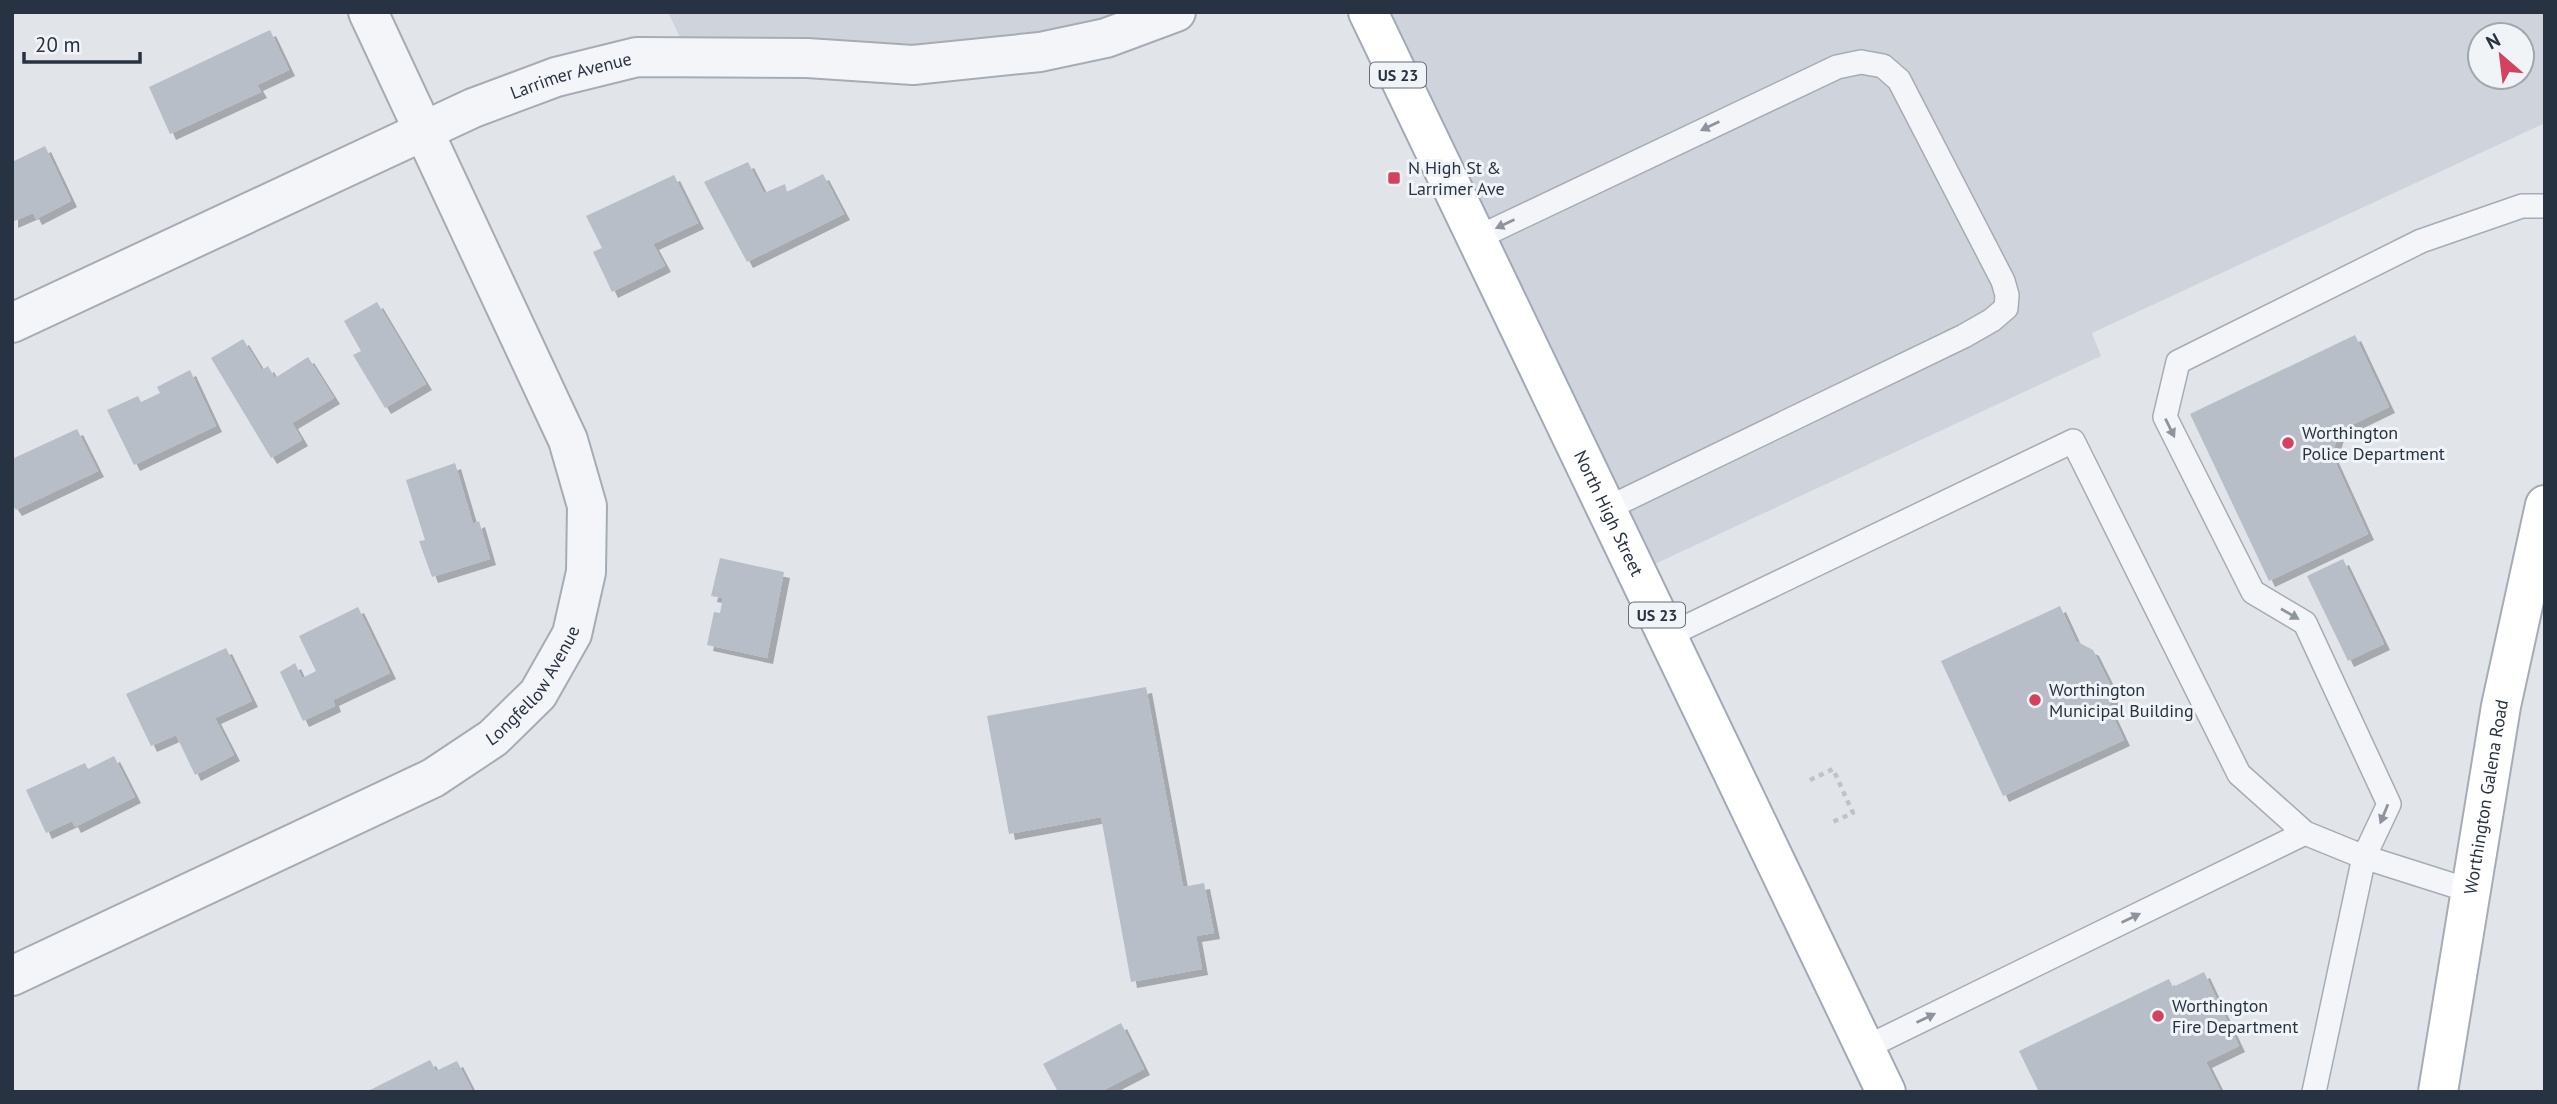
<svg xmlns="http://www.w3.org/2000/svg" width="2557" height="1104" viewBox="0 0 2557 1104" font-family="'PT Sans',sans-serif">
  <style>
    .built { fill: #cfd4dc; fill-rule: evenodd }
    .building { fill: #b8bec7; filter: url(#shadow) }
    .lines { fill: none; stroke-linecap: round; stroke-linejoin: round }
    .lane-casing { stroke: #a6acb4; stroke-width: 26 }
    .street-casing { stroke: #a6acb4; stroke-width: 42 }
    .secondary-casing { stroke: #a6acb4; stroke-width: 42 }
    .primary-casing { stroke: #a0aab6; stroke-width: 42 }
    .path { stroke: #bfc3c9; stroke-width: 4.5; stroke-dasharray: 5 5; stroke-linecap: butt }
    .lane { stroke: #f4f5f8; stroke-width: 23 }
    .street { stroke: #f4f5f8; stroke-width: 38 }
    .secondary { stroke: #fff; stroke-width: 38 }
    .primary { stroke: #fff; stroke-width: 38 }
    .oneway { fill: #8e949d }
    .poi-dot { fill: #d3425f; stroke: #f0f4f7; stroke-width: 2.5 }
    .labels { text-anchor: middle; stroke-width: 6; stroke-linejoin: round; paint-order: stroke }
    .shield { fill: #f0f4f7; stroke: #646d78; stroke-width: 2 }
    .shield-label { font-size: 16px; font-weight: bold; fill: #283342 }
    .street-label { font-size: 18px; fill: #283342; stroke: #f0f4f7 }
    .poi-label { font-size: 18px; fill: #283342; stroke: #f0f4f7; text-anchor: start }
  </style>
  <defs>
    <filter id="shadow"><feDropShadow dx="6" dy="6" stdDeviation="0" flood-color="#0004"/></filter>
  </defs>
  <rect width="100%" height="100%" fill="#e1e5ea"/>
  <path class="built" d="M668,12h508l-70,26 -417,19z
    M1368,12h1177v111l-453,210 9,23 -474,221zM2480,35h42v42h-42z"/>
  <path class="building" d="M270,30l19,40 -32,15 4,7 -91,42 -21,-47z
    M45,146l26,55 -35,18 -3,-6 -21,9v-60z
    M748,162l16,31 21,-9 2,8 36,-18 21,40 -97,48 -43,-80z
    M674,175l24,48 -45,21 12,22 -53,26 -19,-40 9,-4 -16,-32z
    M377,302l49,82 -41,24 -32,-53 8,-4 -17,-30z
    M2355,335l34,72 -50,24 -7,24 36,79 -99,47 -79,-167z
    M243,339l19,31 6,-4 7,12 33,-21 26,41 -42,25 10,17 -31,18 -60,-100z
    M190,370l26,56 -82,39 -27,-55 31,-14 3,6 19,-9 -3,-6z
    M77,429l21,42 -82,39 -4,-6v-45z
    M455,463l18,61 6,-3 11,38 -58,18 -13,-36 6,-1 -19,-60z
    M720,558l64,14 -17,86 -60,-13 7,-33 6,1 3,-15 -12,-2z
    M2343,559l41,85 -36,17 -41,-85z
    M2060,606l16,35 17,9 21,42 -5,16 15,32 -121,56 -62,-135z
    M358,607l32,66 -57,27 2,6 -32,15 -23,-49 15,-9 7,15 14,-7 -17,-35z
    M226,648l26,53 -37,17 19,37 -39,20 -19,-40 -25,11 -25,-52z
    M1146,687l37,200 21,-4 10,50 -18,3 6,33 -71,13 -30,-165 -92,17 -22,-118z
    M114,756l21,41 -60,30 -3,-6 -26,12 -20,-43 59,-27 3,6z
    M2204,972l35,74 -33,16 15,30h-182l-20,-41 150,-72 4,8z
    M1121,1023l23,46 -44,23h-42l-15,-28z
    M430,1060l6,11 21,-10 16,31h-107z"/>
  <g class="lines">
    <defs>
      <path id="lane" d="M1477,238l360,-171 24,-5 22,4 16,14 104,201 4,14 -1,13 -14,12 -28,16 -358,173
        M1667,636l406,-195 166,333 66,59 59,24 107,34
        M1865,1048l440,-215
        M2314,1092l50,-235 25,-53 -84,-181 -52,-31 -88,-175 13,-55 243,-121 101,-35h23"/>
      <g id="street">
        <path id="s1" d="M12,323l461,-215 83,-31 81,-20 170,1 106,7 127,-13 66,-14 70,-26"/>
        <path id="s2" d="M12,976l421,-198 60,-40 45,-44 34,-60 14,-62 1,-66 -19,-66 -200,-428"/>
      </g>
      <g id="secondary">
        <path id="s3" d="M2438,1092l63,-386 44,-201"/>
      </g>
      <g id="primary">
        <path id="s4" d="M1368,12l518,1080"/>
      </g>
    </defs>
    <use href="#lane" class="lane-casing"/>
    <use href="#street" class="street-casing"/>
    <use href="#secondary" class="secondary-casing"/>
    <use href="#primary" class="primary-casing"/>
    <path class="path" d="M1810,780l23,-11 20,44 -23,10"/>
    <use href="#lane" class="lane"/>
    <use href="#street" class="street"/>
    <use href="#secondary" class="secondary"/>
    <use href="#primary" class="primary"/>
  </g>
  <defs><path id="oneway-solid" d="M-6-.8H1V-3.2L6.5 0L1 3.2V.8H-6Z" transform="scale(1.75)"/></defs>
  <g class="oneway">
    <use href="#oneway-solid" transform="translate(1710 126) rotate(154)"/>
    <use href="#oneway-solid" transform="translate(1505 224) rotate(155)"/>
    <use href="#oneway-solid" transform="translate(2170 428) rotate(64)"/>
    <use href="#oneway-solid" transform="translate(2290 614) rotate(30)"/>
    <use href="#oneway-solid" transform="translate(2384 814) rotate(112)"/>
    <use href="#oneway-solid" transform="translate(2131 918) rotate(-26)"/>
    <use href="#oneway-solid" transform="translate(1926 1018) rotate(-26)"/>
  </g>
  <g class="poi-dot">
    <rect x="1387" y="171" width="14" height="14" rx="3.5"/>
    <circle cx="2288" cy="443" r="7"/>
    <circle cx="2035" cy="700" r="7"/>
    <circle cx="2158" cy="1016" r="7"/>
  </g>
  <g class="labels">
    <g class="shield">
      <rect x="1370" y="62.5" width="56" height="25" rx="5"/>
      <rect x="1629" y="602.5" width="56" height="25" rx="5"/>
    </g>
    <g class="shield-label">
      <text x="1398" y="81">US 23</text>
      <text x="1657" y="621">US 23</text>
    </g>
    <g class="street-label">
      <text dy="6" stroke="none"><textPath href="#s1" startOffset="612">Larrimer Avenue</textPath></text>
      <text dy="6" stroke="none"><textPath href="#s4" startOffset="556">North High Street</textPath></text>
      <text dy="6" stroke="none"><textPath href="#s2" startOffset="604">Longfellow Avenue</textPath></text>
      <text dy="6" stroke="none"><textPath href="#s3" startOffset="299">Worthington Galena Road</textPath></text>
    </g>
    <g class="poi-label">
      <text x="1408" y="174">N High St &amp;<tspan x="1408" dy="21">Larrimer Ave</tspan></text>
      <text x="2302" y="439">Worthington<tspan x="2302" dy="21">Police Department</tspan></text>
      <text x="2049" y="696">Worthington<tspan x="2049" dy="21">Municipal Building</tspan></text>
      <text x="2172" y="1012">Worthington<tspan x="2172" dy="21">Fire Department</tspan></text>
    </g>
  </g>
  <rect width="2557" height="1104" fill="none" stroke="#283342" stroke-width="28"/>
  <g transform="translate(2501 56) rotate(332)"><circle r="33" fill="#f0f4f7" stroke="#a0a7af" stroke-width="2"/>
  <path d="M0-5L12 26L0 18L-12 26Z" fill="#d3425f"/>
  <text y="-10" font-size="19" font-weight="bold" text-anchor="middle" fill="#283342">N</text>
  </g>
  <path d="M24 52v10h116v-10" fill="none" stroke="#283342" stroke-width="3.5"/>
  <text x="35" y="52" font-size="21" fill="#283342" stroke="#f0f4f7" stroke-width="5" paint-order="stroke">20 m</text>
</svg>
